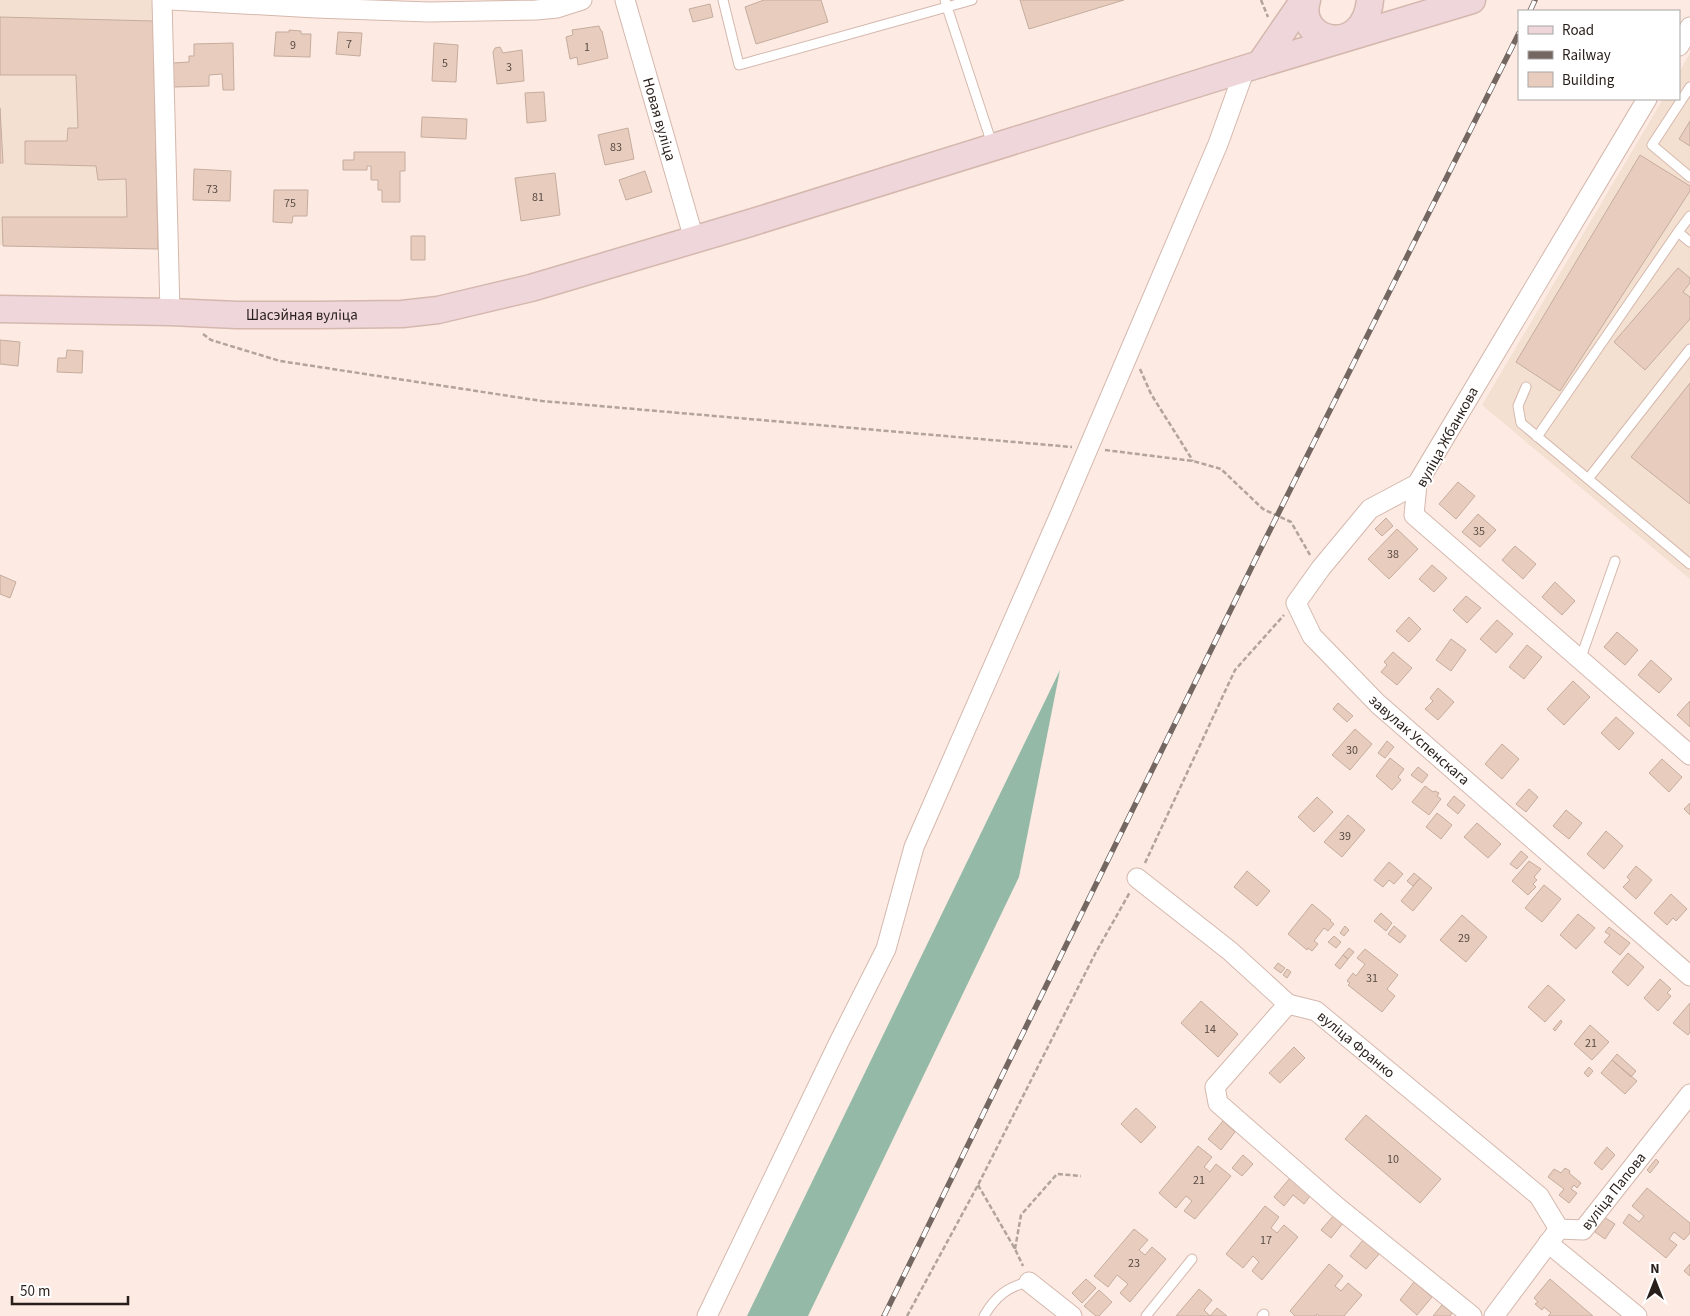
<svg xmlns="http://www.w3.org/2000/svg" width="1690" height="1316" viewBox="0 0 1690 1316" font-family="'Source Sans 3',sans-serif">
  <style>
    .industrial { fill: #f4e0d1 }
    .forest { fill: #94b9a7 }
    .building { fill: #e8cdbe; stroke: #c5ac9d }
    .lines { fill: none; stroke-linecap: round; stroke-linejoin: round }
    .service-casing { stroke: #d5b8ad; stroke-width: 11 }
    .minor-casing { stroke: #d5b8ad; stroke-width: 21 }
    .secondary-casing { stroke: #d5b8ad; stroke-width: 29 }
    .path { stroke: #b2a39d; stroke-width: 2.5; stroke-dasharray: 5 2.5; stroke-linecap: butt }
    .service { stroke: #fff; stroke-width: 9 }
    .minor { stroke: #fff; stroke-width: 19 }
    .secondary { stroke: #eed6db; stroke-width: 26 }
    .rail-casing { stroke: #746762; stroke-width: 5.5 }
    .rail { stroke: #fff; stroke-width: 4; stroke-dasharray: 11; stroke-linecap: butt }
    .labels { text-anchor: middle; stroke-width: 4; stroke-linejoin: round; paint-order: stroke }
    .number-label { font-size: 12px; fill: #584a43 }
    .street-label { font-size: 15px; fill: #281e1a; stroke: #fff }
  </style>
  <rect width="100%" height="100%" fill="#fceae3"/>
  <path class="industrial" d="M0,0h150l10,6 -2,240 -158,-1z
    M1690,53v526l-208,-174 181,-306h16v-27z"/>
  <path class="forest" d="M1060,670l-41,207 -211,439h-61z"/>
  <path class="building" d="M764,0h57l7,22 -72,22 -11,-37z
    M1020,0h104l-95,29z
    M710,4l3,13 -20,5 -4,-13z
    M0,17l153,4 5,228 -155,-3 -1,-29h125l-1,-38 -28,1 -2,-14 -71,-2v-23h42l1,-13h10l-2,-53h-76z
    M599,26l2,5h1l6,27 -30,7 -1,-8 -7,2 -4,-22 7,-2 -1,-5z
    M289,30l12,1v3h10l-1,23 -36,-1 2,-24h13z
    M338,32l24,1 -2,23 -24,-2z
    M233,43l1,47h-11l-1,-16 -13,1v11l-35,1 -1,-24 16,-1v-6h5v-12z
    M434,43l24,2 -2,37 -24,-1z
    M500,47l3,6 19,-3 2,31 -27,3 -4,-32 2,-4z
    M544,92l2,29 -19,2 -2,-30z
    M0,108l3,55h-3z
    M422,117l45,2 -1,20 -45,-2z
    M1690,121v25l-11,-7z
    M628,128l6,31 -29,6 -7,-30z
    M354,152h51v19h-5v31h-18v-12h-4v-10h-7v-14h-4v4h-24v-10h11z
    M1640,155l50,31v5l-130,200 -44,-29z
    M194,169l37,2 -1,30 -37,-1z
    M645,171l7,21 -26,8 -7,-20z
    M555,173l5,42 -39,6 -6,-43z
    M274,190h34l-1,26h-14l-1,7 -19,-1z
    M411,236h14v24h-14z
    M1678,268l12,10v5l-7,9 7,5v22l-45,51 -31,-28z
    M0,340l20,2 -2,24 -18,-2z
    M67,350l16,1 -1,22 -25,-1 1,-14h8z
    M1690,383v121l-59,-47z
    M1458,482l17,14 -19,23 -17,-15z
    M1478,514l18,16 -16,17 -18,-15z
    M1386,518l7,8 -11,10 -7,-7z
    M1397,529l21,20 -29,30 -21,-20z
    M1515,546l21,18 -13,15 -21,-19z
    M1432,565l15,13 -13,14 -15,-13z
    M0,575l16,7 -6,16 -10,-4z
    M1555,582l20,19 -13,14 -20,-18z
    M1466,596l15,12 -14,15 -14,-13z
    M1409,617l12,12 -12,13 -13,-11z
    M1497,620l16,14 -17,19 -16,-14z
    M1617,632l21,18 -13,15 -21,-18z
    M1451,639l15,11 -15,21 -15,-11z
    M1527,645l15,12 -18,22 -15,-12z
    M1393,652l19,16 -15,17 -16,-13 6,-7 -3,-3z
    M1651,660l21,19 -13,14 -21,-18z
    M1573,681l17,16 -26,28 -17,-16z
    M1438,688l16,14 -16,18 -13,-11 8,-8 -3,-3z
    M1690,701v26l-13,-12z
    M1338,703l15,13 -6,6 -14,-13z
    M1616,717l18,16 -15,17 -18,-17z
    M1355,729l17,15 -22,26 -18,-15z
    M1387,741l7,6 -9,11 -7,-5z
    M1502,744l17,15 -17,20 -17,-15z
    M1390,758l14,11 -6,8 3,3 -9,10 -16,-14z
    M1662,759l20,18 -13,15 -20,-19z
    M1418,767l10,8 -6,8 -11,-8z
    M1425,786l8,6 2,-1 4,2 -2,3 4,3 -12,16 -17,-13z
    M1529,789l9,8 -12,15 -10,-8z
    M1454,796l11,9 -7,9 -11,-9z
    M1317,797l16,15 -19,20 -16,-15z
    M1690,803v12l-6,-6z
    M1566,810l16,13 -13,16 -16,-13z
    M1437,813l15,12 -11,14 -15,-12z
    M1348,815l17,15 -23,27 -18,-15z
    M1477,823l24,21 -13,14 -24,-21z
    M1606,831l17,15 -19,23 -17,-15z
    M1521,851l7,6 -11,12 -7,-5z
    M1529,861l12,8 -7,8 3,3 -4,4 3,3 -8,8 -16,-14z
    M1389,862l14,12 -9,10 -5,-4 -6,7 -9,-7z
    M1636,866l16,14 -16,19 -13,-12 7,-7 -3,-3z
    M1247,871l23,20 -13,15 -23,-19z
    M1414,873l6,5 -7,8 -6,-5z
    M1420,878l12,10 -19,23 -12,-10z
    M1544,885l17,14 -19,23 -17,-14z
    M1671,894l16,15 -11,12 -3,-3 -6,7 -13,-12z
    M1312,904l19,16 -1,1 4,3 -6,7 -4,-3 -10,13 4,3 -6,7 -4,-3 -1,2 -19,-16z
    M1381,913l11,10 -6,8 -12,-10z
    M1578,914l17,14 -19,21 -16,-14z
    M1462,915l25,22 -21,25 -26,-22z
    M1345,926l4,4 -5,6 -4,-3z
    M1394,926l12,10 -6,7 -12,-9z
    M1609,927l21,16 -10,12 -16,-13 6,-7 -5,-3z
    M1334,936l7,6 -5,6 -8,-6z
    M1349,948l5,4 -6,7 -5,-4z
    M1365,949l33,26 -11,14 8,7 -13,16 -34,-27 2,-2 -3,-2 6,-8 3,3 9,-12 -8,-6z
    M1628,953l16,14 -16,19 -16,-14z
    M1343,955l5,4 -8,10 -5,-4z
    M1278,963l7,5 -4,5 -7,-5z
    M1287,969l4,3 -4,6 -4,-3z
    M1660,979l11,10 -4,4 4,3 -13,15 -14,-13z
    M1548,985l17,15 -20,22 -17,-15z
    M1201,1001l37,33 -20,23 -37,-34z
    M1690,1003v29l-2,3 -15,-12z
    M1561,1020l1,2 -7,9 -2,-2z
    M1590,1025l19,17 -17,18 -18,-16z
    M1294,1047l11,11 -25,25 -11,-10z
    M1617,1054l19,17 -5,6 -19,-17z
    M1612,1060l25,21 -12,13 -24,-21z
    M1589,1067l4,4 -5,6 -4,-4z
    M1136,1108l20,19 -15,16 -20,-19z
    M1366,1115l75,64 -21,24 -75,-64z
    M1223,1121l12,11 -14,18 -13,-11z
    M1198,1146l14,11 -8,10 6,5 6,-8 15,12 -36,43 -11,-8 8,-10 -6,-5 -10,12 -17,-15z
    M1607,1147l8,8 -13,15 -8,-7z
    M1243,1155l10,9 -11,12 -10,-8z
    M1656,1159l3,3 -9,11 -3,-3z
    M1565,1168l5,3 -1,2 12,10 -4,5 -3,-3 -3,4 6,4 -8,10 -10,-8 5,-6 -16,-12 6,-8 7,4z
    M1290,1178l21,17 -7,9 -11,-9 -9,11 -10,-9z
    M1647,1188l43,35v10l-6,7 -10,-8 -5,7 8,6 -11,13 -43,-35 6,-9 10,8 5,-6 -12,-10z
    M1265,1206l14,11 -8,11 6,5 7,-8 14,12 -36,43 -10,-9 7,-9 -6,-6 -10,12 -17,-14z
    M1334,1215l9,8 -12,15 -10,-8z
    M1604,1217l11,7 -10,15 -10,-7z
    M1134,1229l14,11 -9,10 6,5 7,-8 14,12 -36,43 -10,-9 8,-9 -11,-9 -9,12 -14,-11z
    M1363,1240l17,13 -14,16 -16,-13z
    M1329,1264l14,12 -8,10 6,5 7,-8 14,12 -18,21h-25l-2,-2 -1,2h-21l-5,-5z
    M1690,1264v12l-6,-5z
    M1086,1279l10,9 -14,15 -10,-10z
    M1550,1279l43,37h-45l3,-3 -7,-6 -2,3 -7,-6 3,-2 -4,-4z
    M1414,1282l18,15 -15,18 -17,-15z
    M1199,1289l13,11 -8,10 6,6 7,-8 10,8h-51z
    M1099,1290l13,12 -13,14h-3l-12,-10z
    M1442,1305l10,8 -2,3h-17z"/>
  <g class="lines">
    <defs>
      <path id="service" d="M723,0l16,65 208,-58 -2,-7
        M972,0l-25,7 45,137
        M1690,87l-38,58 38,32
        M1690,216l-12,16 12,10
        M1526,387l-8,19 3,17 169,141
        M1537,437l141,-205
        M1588,479l102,-130
        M1580,660l35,-99
        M984,1316c11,-19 24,-30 45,-34
        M1146,1316l46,-57
        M1262,1316l2,-2"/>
      <g id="minor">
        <path d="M162,0l8,312"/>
        <path d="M170,0l146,8 113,4 107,-2 21,-2 25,-8"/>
        <path id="s1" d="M625,0l69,239"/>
        <path d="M1679,46l11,-19"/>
        <path d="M1647,99l-230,385 -3,31 276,240"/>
        <path id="s2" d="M1417,484l-47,25 -49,59 -25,35 16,33 66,68 312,272"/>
        <path id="s3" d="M1137,878l93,73 58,53 28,7 223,185 20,33"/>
        <path d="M1288,1004l-73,83 3,16 118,103 136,110"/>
        <path d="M1548,1243l89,73"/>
        <path d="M1029,1282l43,34"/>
        <path d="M707,1316l132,-274 47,-93 28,-102 147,-335 157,-368 27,-75"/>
        <path id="s4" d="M1494,1316l65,-87 24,1 107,-136"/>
      </g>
      <g id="secondary">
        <path d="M1307,0c-13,42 57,60 63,0"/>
        <path d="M1260,64l44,-64"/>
        <path id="s5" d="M0,309l170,3 67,3h80l85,-1 36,-4 93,-22 219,-65 510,-159 212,-64"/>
      </g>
    </defs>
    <use href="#service" class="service-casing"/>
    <use href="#minor" class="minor-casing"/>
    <use href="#secondary" class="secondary-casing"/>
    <path class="path" d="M1261,0l7,17
      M203,334l8,6 69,21 262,40 530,46
      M1140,369l11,25 42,67
      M1105,450l88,11 28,8 42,40 28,13 19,33
      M1145,863l90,-193 49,-55
      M978,1185l37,64 8,17
      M1015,1249l6,-34 36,-41 24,2
      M907,1316l71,-131 117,-231 35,-62"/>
    <use href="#service" class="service"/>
    <use href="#minor" class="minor"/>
    <use href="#secondary" class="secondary"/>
    <defs>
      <path id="rail" d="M1530,11l5,-11
        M884,1316l382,-778 253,-505"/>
    </defs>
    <use href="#rail" class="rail-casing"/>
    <use href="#rail" class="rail"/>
  </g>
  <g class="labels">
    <g class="number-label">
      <text x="349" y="48">7</text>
      <text x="293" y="49">9</text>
      <text x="587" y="51">1</text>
      <text x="445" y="67">5</text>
      <text x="509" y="71">3</text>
      <text x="616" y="151">83</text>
      <text x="212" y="193">73</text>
      <text x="538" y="201">81</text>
      <text x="290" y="207">75</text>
      <text x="1479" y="535">35</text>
      <text x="1393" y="558">38</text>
      <text x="1352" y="754">30</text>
      <text x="1345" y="840">39</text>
      <text x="1464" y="942">29</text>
      <text x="1372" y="982">31</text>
      <text x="1210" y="1033">14</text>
      <text x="1591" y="1047">21</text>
      <text x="1393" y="1163">10</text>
      <text x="1199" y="1184">21</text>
      <text x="1266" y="1244">17</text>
      <text x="1134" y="1267">23</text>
    </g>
    <g class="street-label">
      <text dy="5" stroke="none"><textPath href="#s1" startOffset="124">Новая вуліца</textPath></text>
      <text dy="5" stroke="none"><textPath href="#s5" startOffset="302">Шасэйная вуліца</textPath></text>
      <text transform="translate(1447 437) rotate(-61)" y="5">вуліца Жбанкова</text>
      <text dy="5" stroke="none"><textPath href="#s2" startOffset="359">завулак Успенскага</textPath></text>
      <text dy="5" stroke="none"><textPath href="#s3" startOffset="278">вуліца Франко</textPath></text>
      <text dy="5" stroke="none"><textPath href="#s4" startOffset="182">вуліца Папова</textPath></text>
    </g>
  </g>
  <rect x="1518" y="10" width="162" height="90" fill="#ffffff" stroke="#a9a5a3"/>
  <rect x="1528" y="26" width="25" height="8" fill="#eed6db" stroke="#a9a5a3"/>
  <text x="1562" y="35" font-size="15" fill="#281e1a">Road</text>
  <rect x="1528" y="51" width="25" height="8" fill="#746762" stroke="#a9a5a3"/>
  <text x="1562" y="60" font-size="15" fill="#281e1a">Railway</text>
  <rect x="1528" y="72" width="25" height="15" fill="#e8cdbe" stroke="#a9a5a3"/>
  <text x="1562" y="85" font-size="15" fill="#281e1a">Building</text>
  <g transform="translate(1655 1281)" stroke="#ffffff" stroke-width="4" paint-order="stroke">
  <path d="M0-4L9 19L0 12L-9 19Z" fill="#281e1a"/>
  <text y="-8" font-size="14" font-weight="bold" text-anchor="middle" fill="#281e1a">N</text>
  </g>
  <path d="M12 1296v8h116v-8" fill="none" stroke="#281e1a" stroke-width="2.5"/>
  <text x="20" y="1296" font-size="15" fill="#281e1a" stroke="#ffffff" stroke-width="4" paint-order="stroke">50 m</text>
</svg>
